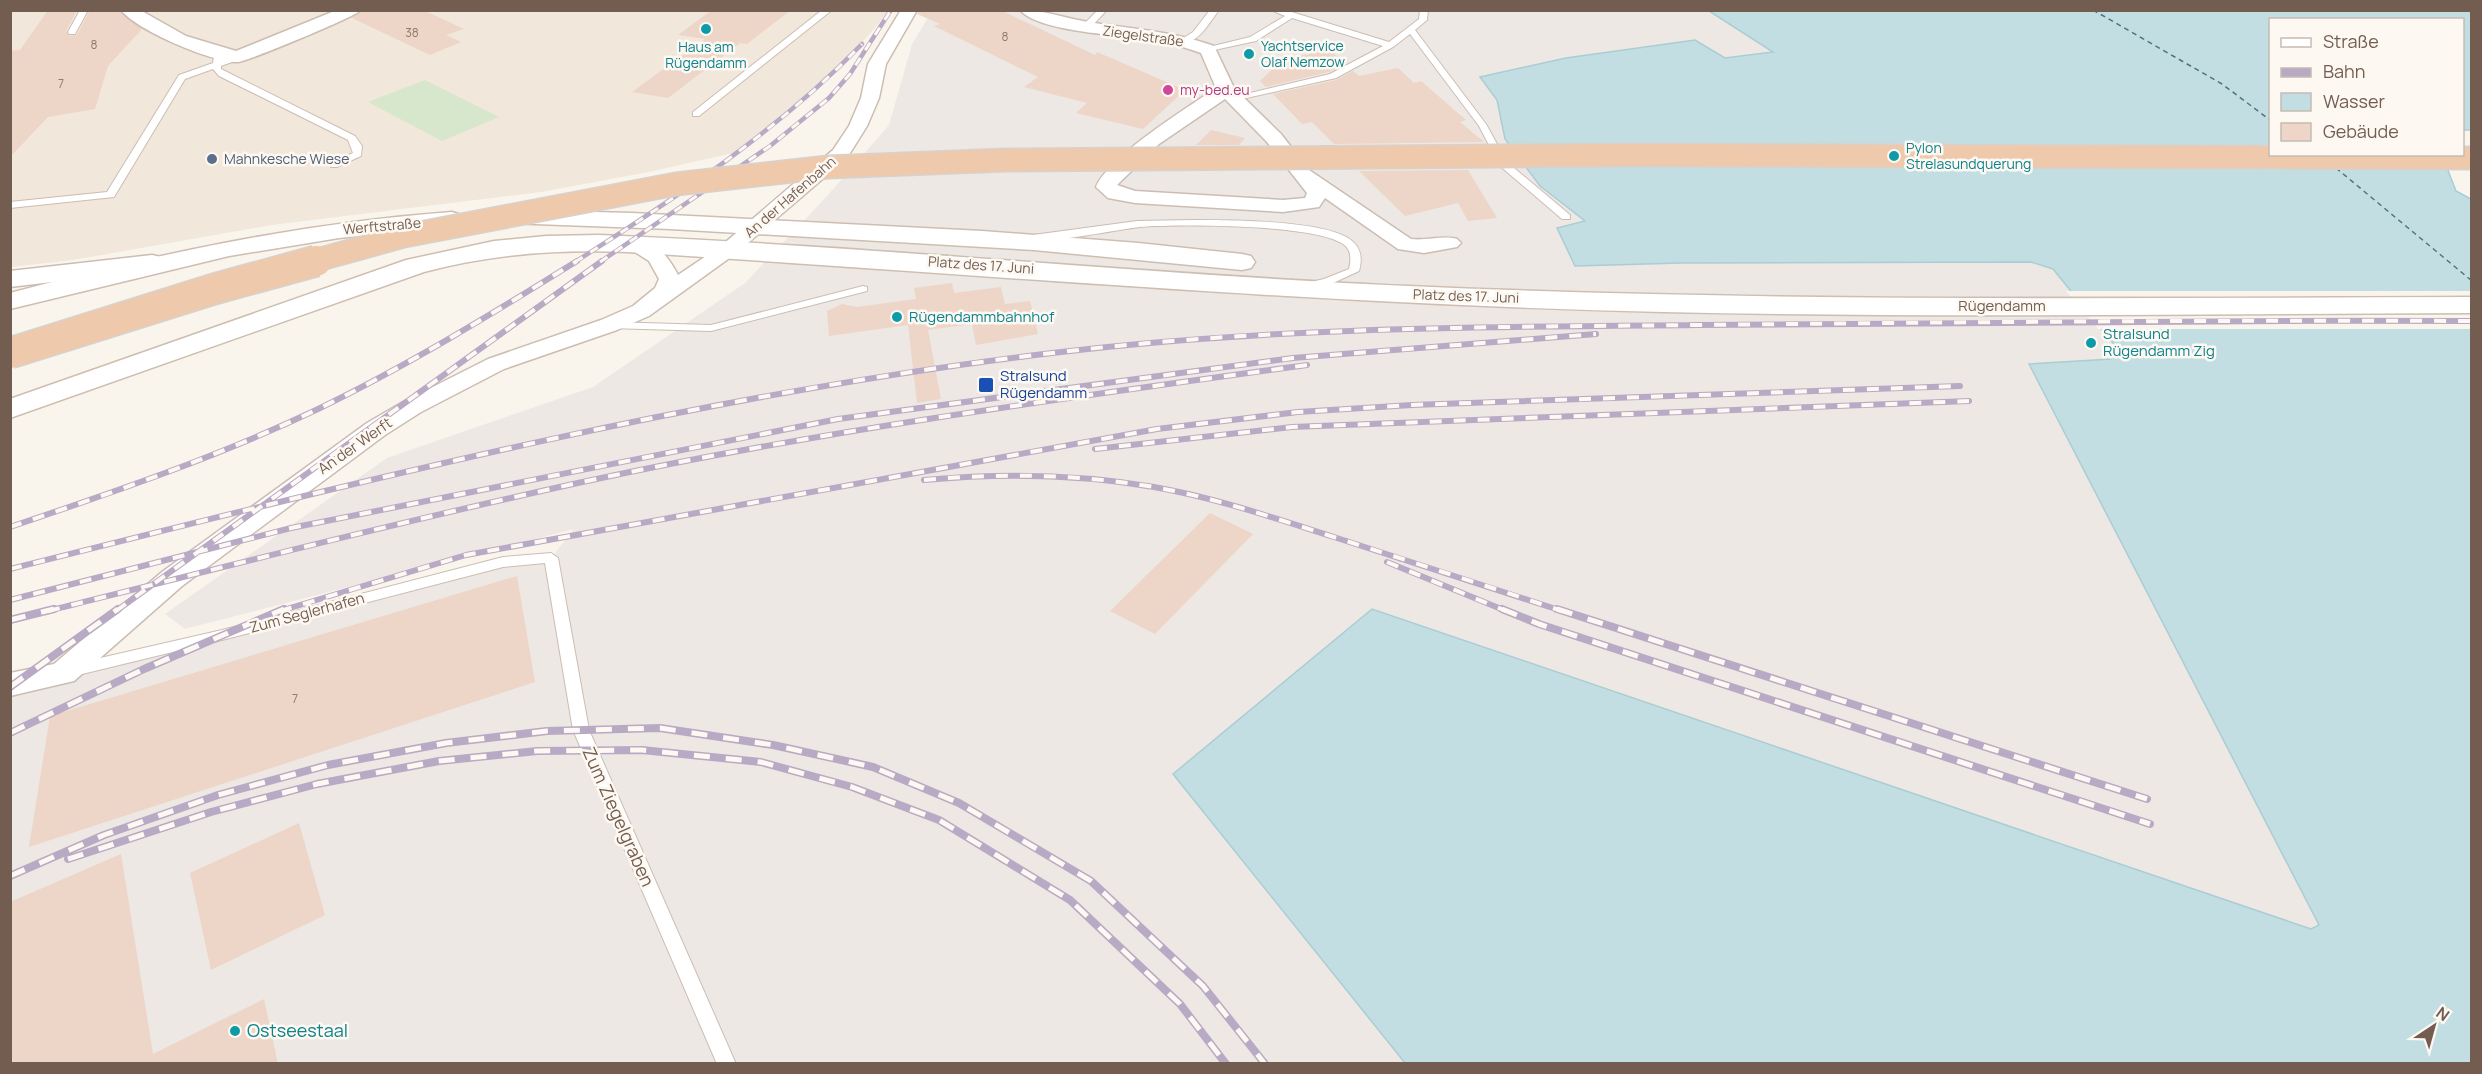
<svg xmlns="http://www.w3.org/2000/svg" width="2482" height="1074" viewBox="0 0 2482 1074" font-family="Manrope,sans-serif">
  <style>
    .residential { fill: #f1e7db }
    .industrial { fill: #ede8e4 }
    .green { fill: #d7e7cb }
    .water { fill: #c2dee2; stroke: #aacdd3; stroke-width: 1.5 }
    .pier { fill: #faf5ec }
    .lines { fill: none; stroke-linecap: round; stroke-linejoin: round }
    .ferry { stroke: #4a757c; stroke-width: 1.5; stroke-dasharray: 5 4; stroke-linecap: butt }
    .building { fill: #edd5c7 }
    .service-casing { stroke: #ccbdb3; stroke-width: 2 }
    .minor-casing { stroke: #ccbdb3; stroke-width: 3 }
    .tertiary-casing { stroke: #ccbdb3; stroke-width: 3 }
    .secondary-casing { stroke: #cebeb1; stroke-width: 3 }
    .service { fill: #fff; fill-rule: evenodd }
    .minor { fill: #fff; fill-rule: evenodd }
    .tertiary { fill: #fff; fill-rule: evenodd }
    .secondary { fill: #fff; fill-rule: evenodd }
    .rail-far2-casing { stroke: #b8aac4; stroke-width: 4.5 }
    .rail-far1-casing { stroke: #b8aac4; stroke-width: 6 }
    .rail-casing { stroke: #b8aac4; stroke-width: 8 }
    .rail-far2 { stroke: #fdf9f2; stroke-width: 3; stroke-dasharray: 9; stroke-linecap: butt }
    .rail-far1 { stroke: #fdf9f2; stroke-width: 4; stroke-dasharray: 12; stroke-linecap: butt }
    .rail { stroke: #fdf9f2; stroke-width: 5; stroke-dasharray: 16; stroke-linecap: butt }
    .trunk-bridge-far1-casing { stroke: #d8d2ce; stroke-width: 25; stroke-linecap: butt }
    .trunk-bridge-casing { stroke: #d8d2ce; stroke-width: 33; stroke-linecap: butt }
    .trunk-bridge-far1 { stroke: #eec9ac; stroke-width: 22 }
    .trunk-bridge { stroke: #eec9ac; stroke-width: 30 }
    .culture-dot { fill: #0f9aa8; stroke: #fdf9f2; stroke-width: 2 }
    .hotel-dot { fill: #d1479c; stroke: #fdf9f2; stroke-width: 2 }
    .service-dot { fill: #5c6f8a; stroke: #fdf9f2; stroke-width: 2 }
    .transit-dot { fill: #1a4fb4; stroke: #fdf9f2; stroke-width: 2 }
    .labels { text-anchor: middle; stroke-width: 5; stroke-linejoin: round; paint-order: stroke }
    .number-label { font-size: 12px; fill: #927b6e }
    .far-street-label { font-size: 14px; fill: #735d51; stroke: #fdf9f2 }
    .far-culture-label { font-size: 14px; fill: #0d838f; stroke: #fdf9f2; text-anchor: start }
    .far-hotel-label { font-size: 14px; fill: #b23c85; stroke: #fdf9f2; text-anchor: start }
    .far-service-label { font-size: 14px; fill: #4e5e75; stroke: #fdf9f2; text-anchor: start }
    .street-label { font-size: 15px; fill: #735d51; stroke: #fdf9f2 }
    .culture-label { font-size: 15px; fill: #0d838f; stroke: #fdf9f2; text-anchor: start }
    .transit-label { font-size: 15px; fill: #164399; stroke: #fdf9f2; text-anchor: start }
    .near-street-label { font-size: 18px; fill: #735d51; stroke: #fdf9f2 }
    .near-culture-label { font-size: 18px; fill: #0d838f; stroke: #fdf9f2; text-anchor: start }
  </style>
  <rect width="100%" height="100%" fill="#faf5ec"/>
  <path class="residential" d="M10,11h879l-51,60 -32,29 -64,51 -93,21 -108,20 -269,33 -199,35 -62,7z"/>
  <path class="industrial" d="M932,11h777l65,41 -49,6 -30,-18 -129,18 -86,19 17,23 8,39 35,47 46,36 -11,44 106,-3 350,-1 22,7 64,79 2,7 -8,4 -82,6 290,560 -7,4 -1139,-155 232,289h-1394l-1,-378 493,-123 48,-4 23,-29 -389,100 -20,-15 222,-156 206,-71 152,-104 82,-87 62,-71 23,-81z"/>
  <path class="green" d="M425,80l74,37 -57,24 -74,-39z"/>
  <path class="water" d="M1709,11h762v119h-8l-1,-110h-192v134l172,1 14,36 15,8v864h-1066l-232,-289 199,-165 939,320 8,-4 -290,-561 82,-5 7,-4 -1,-7 -64,-79 -22,-7 -350,1 -106,3 -18,-38 28,-7 -45,-35 -35,-47 -8,-39 -17,-23 86,-19 129,-18 30,18 48,-6z"/>
  <path class="pier" d="M2066,291h405v38h-373z"/>
  <g class="lines">
    <path class="ferry" d="M2093,10l129,74 48,36
      M2336,168l136,113"/>
  </g>
  <path class="building" d="M48,10h29l-11,21 3,5 8,-1 13,-25h29l23,19 -34,37 -13,43 -47,8 -38,40v-106l10,-1z
    M363,10h60l41,19 -18,6 15,7 -31,13 -78,-37z
    M712,10h79l-44,34 -7,-1 -72,55 -36,-6 73,-53 -27,-4z
    M919,10h81l95,45 2,-3 88,38 -42,39 -67,-16 11,-10 -63,-16 14,-10 -104,-51 6,-2 -23,-10z
    M1330,50l15,14 -16,8 -63,15 -6,-6 23,-22z
    M1398,68l16,15 7,-2 45,39 -6,2 24,20 -150,2 -22,-22 -10,2 -29,-30 63,-14 17,-9 6,5z
    M1211,130l34,8 -6,7h-43z
    M1468,170l29,48 -29,3 -10,-18 -53,13 -46,-45z
    M952,283l2,10 47,-6 4,17 25,-3 8,33 -62,11 -4,-21 -44,6 13,69 -24,4 -9,-78 -79,11 -2,-25 15,-7 15,3 59,-8 -2,-11z
    M1210,513l43,21 -98,100 -45,-23z
    M517,576l18,106 -506,165 21,-131z
    M299,823l26,92 -114,55 -21,-97z
    M121,854l32,200 111,-55 14,65h-268v-162z"/>
  <g class="lines">
    <defs>
      <path id="service" d="M80,10h8l-13,24h-6l-1,-2z
        M822,10h10l-133,106h-6v-4z
        M1098,10h9l-19,20h-6v-4z
        M1210,10h9c-9,12 -21,34 -37,33v-4l11,-7z
        M1271,10h14l104,32 30,-23 1,-9h8l-1,10 -12,10 71,94 21,38 63,53v4h-8l-62,-53 -21,-40 -69,-92 -17,13 -57,31 -103,23v-4l97,-23 53,-28 -91,-28 -36,23 -51,11 -4,-3 49,-12 35,-21z
        M237,54l3,1v4l-19,7v3l134,67 7,10 -1,10 -24,11h-6v-4l22,-10 -5,-13 -129,-64 -6,-7 -28,10 -71,118 -104,11v-6l97,-10 72,-117 34,-12 1,-7h6l1,4z
        M1194,220c34,0 134,0 158,21 10,8 10,19 7,30l-28,13 -24,3v-4l17,-4 25,-10c2,-9 3,-19 -6,-25 -30,-20 -164,-20 -203,-17 -19,2 -102,19 -112,11l5,-3 104,-14z
        M863,286l4,1v4l-156,40 -102,-3 -6,-3 6,-3 102,3z
        M551,553l7,5 31,172 147,334h-19l-144,-334 -28,-167 -42,4 -281,73 -148,36 -5,-2 -2,-4 2,-4 5,-2 148,-34 281,-73z"/>
      <path id="minor" d="M121,10h19l46,26 50,15 101,-41h24c-6,7 -113,51 -123,52 -25,1 -102,-32 -117,-52z
        M901,10h16l-31,54 -7,34 -12,28 -20,32 -112,96 -86,62 -32,14 -113,39 -83,43 -36,23 -203,151 -108,95 -64,15v-23l44,-9 108,-92 205,-149 36,-21 85,-43 113,-39 32,-14 22,-18 4,-9 -10,-18 -25,-16 4,-4c24,-7 40,15 50,34l43,-29 112,-96 16,-24 12,-28 7,-34z
        M1020,10c25,0 44,8 68,12 43,7 85,9 126,24l20,42 47,46 28,36 102,69c15,2 32,-4 46,0l4,4 -4,4 -33,6 -26,-4 -73,-51 -6,9 -36,5 -148,-9 -27,-5 -12,-11c13,-31 91,-79 120,-99l-15,-35c-12,-4 -23,-8 -36,-11 -32,-7 -124,-8 -145,-32zM1225,99l42,43 40,51 -2,5 -22,2 -148,-9 -18,-6 42,-41z"/>
      <path id="tertiary" d="M152,255l9,2 4,6 -4,6 -151,18v-16z"/>
      <path id="secondary" d="M516,210l116,3 350,18 156,12 104,11 9,2 4,6 -4,6 -9,2 -208,-20 -364,-21 -163,-6 -4,-5 4,-5z
        M452,212l9,3 4,5 -4,5 -122,13 -110,18 -219,53v-16c146,-39 291,-70 442,-81z
        M599,235c270,11 539,39 809,51 354,16 709,12 1064,11v16c-269,1 -539,5 -808,-1 -346,-8 -692,-38 -1037,-60 -69,-3 -136,2 -203,20l-414,146v-19l396,-139 88,-19 52,-5z"/>
    </defs>
    <use href="#service" class="service-casing"/>
    <use href="#minor" class="minor-casing"/>
    <use href="#tertiary" class="tertiary-casing"/>
    <use href="#secondary" class="secondary-casing"/>
    <use href="#service" class="service"/>
    <use href="#minor" class="minor"/>
    <use href="#tertiary" class="tertiary"/>
    <use href="#secondary" class="secondary"/>
    <defs>
      <path id="rail-far2" d="M575,262c102,-65 202,-130 287,-218
        M600,262l170,-116 59,-48 21,-24 41,-64"/>
      <path id="rail-far1" d="M1095,449l197,-22 677,-26
        M924,480c77,-7 154,-6 230,7 63,11 123,32 183,51 75,24 150,48 225,73
        M10,527c104,-35 207,-70 306,-117 91,-44 176,-96 261,-149
        M1387,562l119,49
        M10,569c347,-87 695,-176 1051,-217 211,-25 425,-25 637,-27 258,-3 516,-5 774,-4
        M10,600l281,-72 547,-109 455,-61 303,-24
        M48,611c179,-45 359,-91 539,-130 238,-51 479,-83 720,-116
        M116,611l486,-350
        M280,611l186,-56 691,-126 141,-17 114,-7 548,-19"/>
      <path id="rail" d="M1502,609l37,15 611,200
        M1557,609l590,190
        M10,620l44,-11
        M10,687l108,-78
        M10,733l134,-64 140,-60
        M68,859l143,-47 106,-28 122,-23 98,-10 105,-1 119,12 91,25 87,33 131,80 110,104 46,60
        M10,876l94,-41 114,-40 110,-30 118,-22 101,-12 113,-3 113,17 100,22 86,36 132,78 112,105 62,78"/>
    </defs>
    <use href="#rail-far2" class="rail-far2-casing"/>
    <use href="#rail-far1" class="rail-far1-casing"/>
    <use href="#rail" class="rail-casing"/>
    <use href="#rail-far2" class="rail-far2"/>
    <use href="#rail-far1" class="rail-far1"/>
    <use href="#rail" class="rail"/>
    <defs>
      <path id="trunk-bridge-far1" d="M310,262l94,-26 272,-52 152,-17 178,-7 626,-5 840,3"/>
      <path id="trunk-bridge" d="M10,353l204,-64 102,-28"/>
    </defs>
    <use href="#trunk-bridge-far1" class="trunk-bridge-far1-casing"/>
    <use href="#trunk-bridge" class="trunk-bridge-casing"/>
    <use href="#trunk-bridge-far1" class="trunk-bridge-far1"/>
    <use href="#trunk-bridge" class="trunk-bridge"/>
  </g>
  <g class="culture-dot">
    <circle cx="706" cy="29" r="6"/>
    <circle cx="1249" cy="54" r="6"/>
    <circle cx="1894" cy="156" r="6"/>
    <circle cx="897" cy="317" r="6"/>
    <circle cx="2091" cy="343" r="6"/>
    <circle cx="235" cy="1031" r="6"/>
  </g>
  <circle class="hotel-dot" cx="1168" cy="90" r="6"/>
  <circle class="service-dot" cx="212" cy="159" r="6"/>
  <rect class="transit-dot" x="978" y="377" width="16" height="16" rx="3"/>
  <g class="labels">
    <g class="number-label">
      <text x="412" y="37">38</text>
      <text x="1005" y="41">8</text>
      <text x="94" y="49">8</text>
      <text x="61" y="88">7</text>
      <text x="295" y="703">7</text>
    </g>
    <g class="far-street-label">
      <text transform="translate(1143 36) rotate(8)" y="5">Ziegelstraße</text>
      <text transform="translate(790 197) rotate(-41)" y="5">An der Hafenbahn</text>
      <text transform="translate(382 226) rotate(-5)" y="5">Werftstraße</text>
      <text transform="translate(981 265) rotate(4)" y="5">Platz des 17. Juni</text>
      <text transform="translate(1466 296) rotate(2)" y="5">Platz des 17. Juni</text>
    </g>
    <g class="far-culture-label">
      <text x="1261" y="51">Yachtservice<tspan x="1261" dy="16">Olaf Nemzow</tspan></text>
      <text x="706" y="52" text-anchor="middle">Haus am<tspan x="706" dy="16">Rügendamm</tspan></text>
      <text x="1906" y="153">Pylon<tspan x="1906" dy="16">Strelasundquerung</tspan></text>
    </g>
    <g class="far-hotel-label">
      <text x="1180" y="95">my-bed.eu</text>
    </g>
    <g class="far-service-label">
      <text x="224" y="164">Mahnkesche Wiese</text>
    </g>
    <g class="street-label">
      <text x="2002" y="311">Rügendamm</text>
      <text transform="translate(355 446) rotate(-35)" y="5">An der Werft</text>
      <text transform="translate(307 613) rotate(-15)" y="5">Zum Seglerhafen</text>
    </g>
    <g class="culture-label">
      <text x="909" y="322">Rügendammbahnhof</text>
      <text x="2103" y="339">Stralsund<tspan x="2103" dy="17">Rügendamm Zig</tspan></text>
    </g>
    <g class="transit-label">
      <text x="1000" y="381">Stralsund<tspan x="1000" dy="17">Rügendamm</tspan></text>
    </g>
    <g class="near-street-label">
      <text transform="translate(618 817) rotate(66)" y="6">Zum Ziegelgraben</text>
    </g>
    <g class="near-culture-label">
      <text x="247" y="1037">Ostseestaal</text>
    </g>
  </g>
  <rect width="2482" height="1074" fill="none" stroke="#735d51" stroke-width="24"/>
  <rect x="2269" y="18" width="195" height="138" fill="#fdf9f2" stroke="#c6bbb2" stroke-width="1.5"/>
  <rect x="2281" y="38" width="30" height="9" fill="#ffffff" stroke="#c6bbb2" stroke-width="1.5"/>
  <text x="2323" y="48" font-size="18" fill="#735d51">Straße</text>
  <rect x="2281" y="68" width="30" height="9" fill="#b8aac4" stroke="#c6bbb2" stroke-width="1.5"/>
  <text x="2323" y="78" font-size="18" fill="#735d51">Bahn</text>
  <rect x="2281" y="93" width="30" height="18" fill="#c2dee2" stroke="#c6bbb2" stroke-width="1.5"/>
  <text x="2323" y="108" font-size="18" fill="#735d51">Wasser</text>
  <rect x="2281" y="123" width="30" height="18" fill="#edd5c7" stroke="#c6bbb2" stroke-width="1.5"/>
  <text x="2323" y="138" font-size="18" fill="#735d51">Gebäude</text>
  <g transform="translate(2434 1026) rotate(36)" stroke="#fdf9f2" stroke-width="4.5" paint-order="stroke">
  <path d="M0-4.5L10 22L0 15L-10 22Z" fill="#735d51"/>
  <text y="-9" font-size="16" font-weight="bold" text-anchor="middle" fill="#735d51">N</text>
  </g>
</svg>
